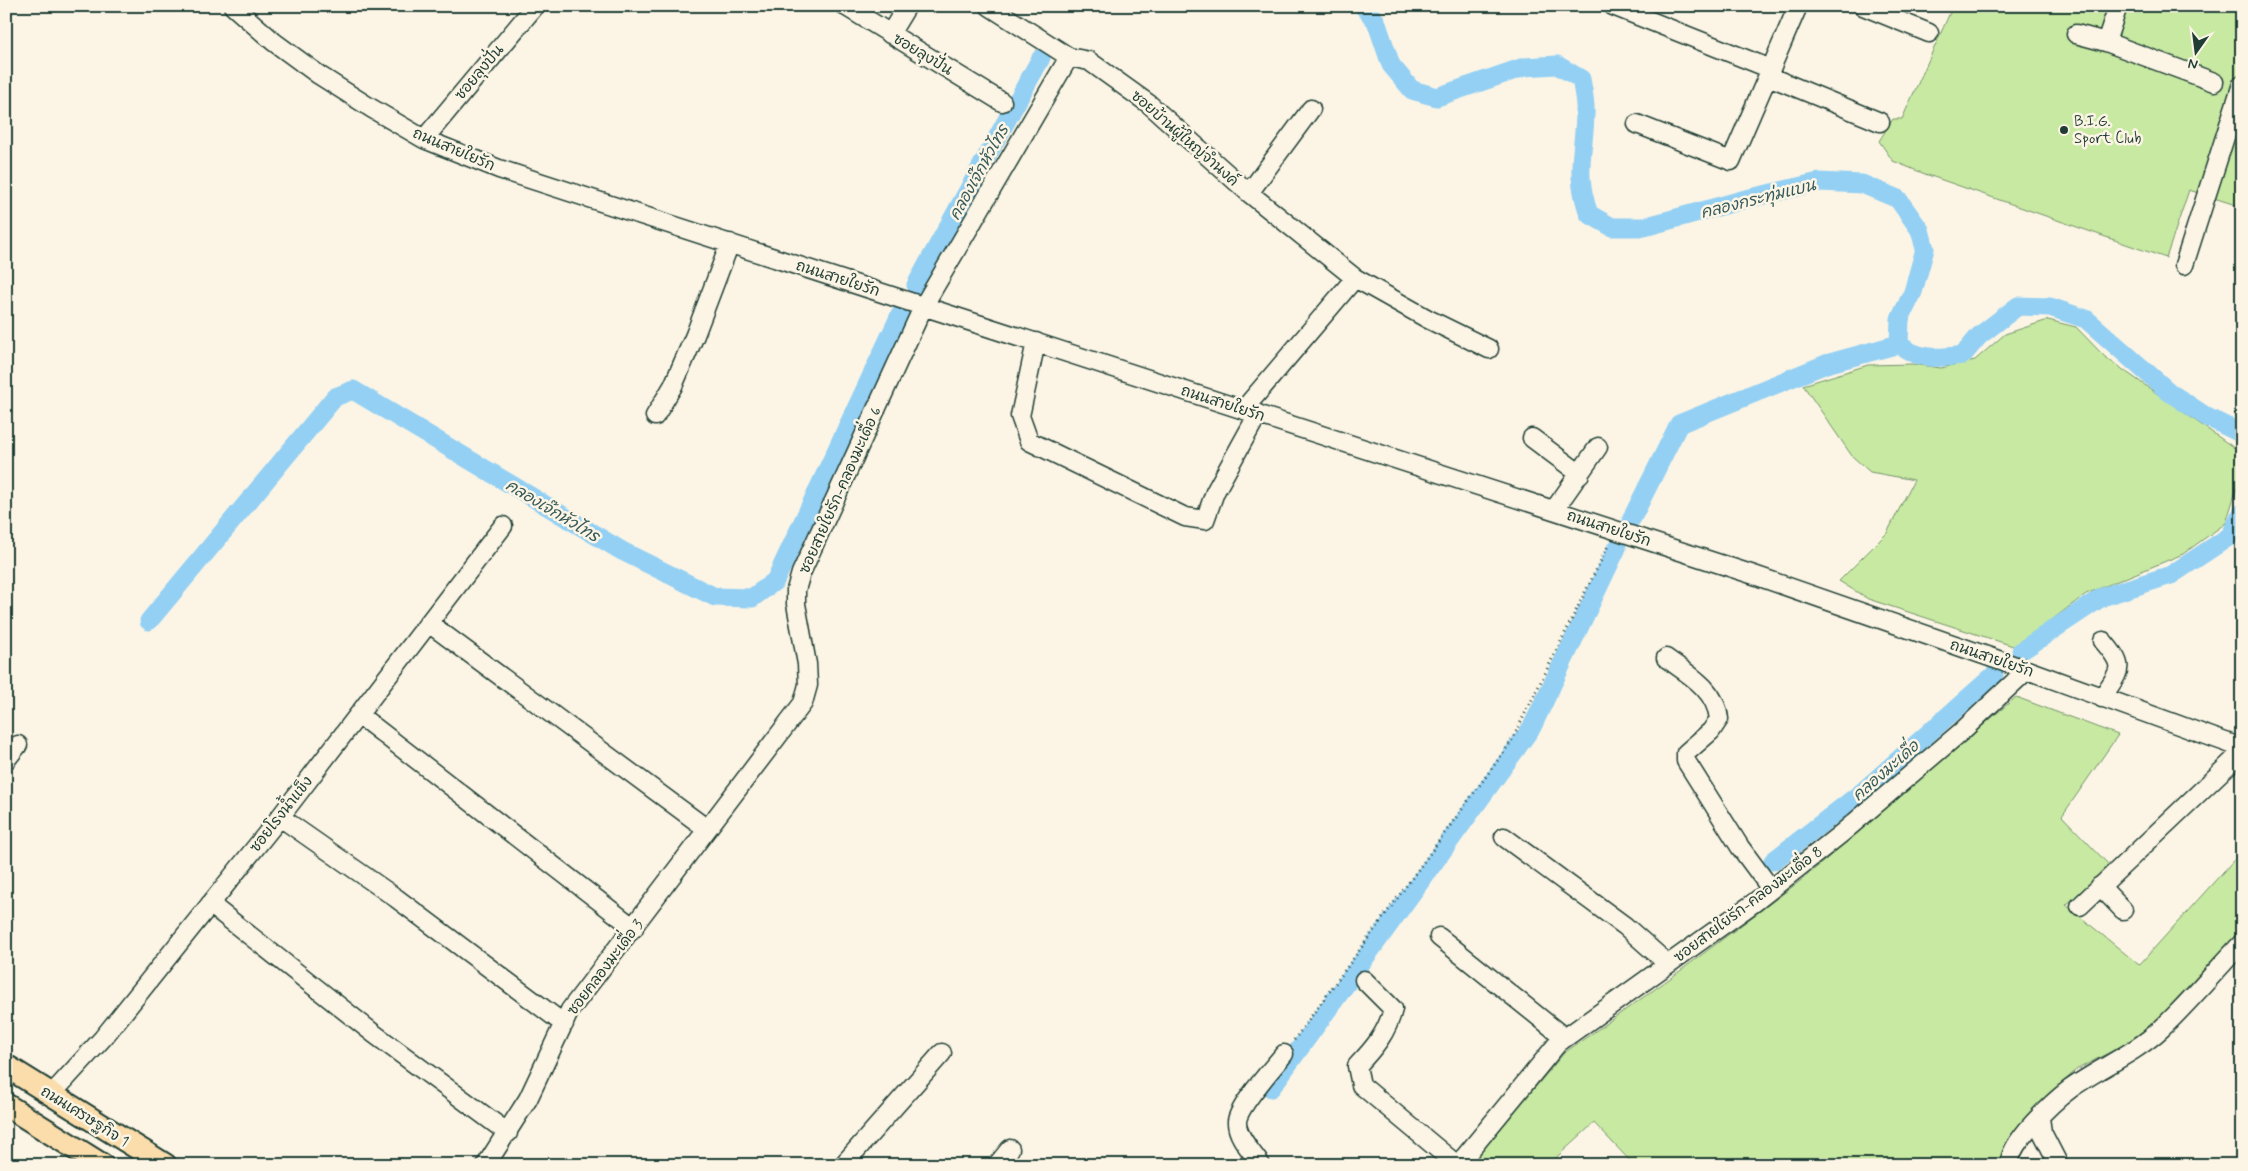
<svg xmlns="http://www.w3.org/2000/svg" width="2248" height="1171" viewBox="0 0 2248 1171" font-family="Mynerve,'Playpen Sans Thai',sans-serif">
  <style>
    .green { fill: #c8e9a2; stroke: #74936b }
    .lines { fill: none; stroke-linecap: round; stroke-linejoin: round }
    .canal { stroke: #94d0f4; stroke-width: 19 }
    .minor-casing { stroke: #1f3d34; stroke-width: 21 }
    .major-casing { stroke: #1f3d34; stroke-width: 26 }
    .path { stroke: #1f3d34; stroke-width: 3; stroke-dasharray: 1 4; stroke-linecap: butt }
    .minor { stroke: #fcf5e5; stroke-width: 18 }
    .major { stroke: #fbddab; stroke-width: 22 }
    .poi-dot { fill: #1f3d34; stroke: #fcf5e5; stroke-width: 2 }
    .labels { text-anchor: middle; stroke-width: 5; stroke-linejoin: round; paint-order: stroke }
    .street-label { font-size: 15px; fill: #1f3d34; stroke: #fcf5e5 }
    .poi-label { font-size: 15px; fill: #1f3d34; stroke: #fcf5e5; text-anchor: start }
    .water-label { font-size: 16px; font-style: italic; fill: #365a5a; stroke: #fcf5e5 }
  </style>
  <rect width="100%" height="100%" fill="#fcf5e5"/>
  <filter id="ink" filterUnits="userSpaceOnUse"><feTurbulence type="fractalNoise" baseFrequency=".02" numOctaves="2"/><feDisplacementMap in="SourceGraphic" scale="10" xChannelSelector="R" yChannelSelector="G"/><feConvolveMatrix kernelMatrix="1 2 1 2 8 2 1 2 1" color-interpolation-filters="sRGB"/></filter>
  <g filter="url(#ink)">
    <path class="green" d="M1953,6h289v201l-53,-17 -23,68 -241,-84 -32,-13 -14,-20 14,-22h9z
      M2048,320l28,7 29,30 135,95 -2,32 -12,39 -43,31 -97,40 -70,53 -148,-48 -29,-18 48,-48 27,-53 -44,-8 -18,-16 -49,-71 65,-20 44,-1 29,4 34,-8 30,-26z
      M2016,697l102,38 -56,81 48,50 -44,39 73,60 103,-114v89l-23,13 -75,81 -68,36 -59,57 -16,38h-367l-40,-42 -46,42h-59l-12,-8 87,-104 108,-76 132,-99z"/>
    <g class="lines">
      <path class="canal" d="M1363,6l13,15 15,44 21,25 25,7 87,-30 33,-2 24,14c2,11 5,24 4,35 -1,41 -11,58 4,100l23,13h32l102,-28 73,-17 43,2 36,15 22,31 5,19 -12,43 -13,27 -1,25c19,17 41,14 64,11l16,-19 39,-30 32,1 36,12 83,73 38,25 35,17
        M916,285l125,-227
        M1632,518l47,-94 147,-60 73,-20
        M149,621l186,-224 18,-7 269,161 93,46 37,1 23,-17 125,-266
        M2021,651l81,-54 69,-22 59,-39 12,-23
        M1773,861l89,-69 132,-117
        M1271,1088l261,-361 85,-179"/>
      <defs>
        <path id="minor" d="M233,6l41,36 45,33 52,33 53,31 75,30 1255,406 273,95 215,78
          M845,6l157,96
          M989,6l80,51
          M1613,6l158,63
          M1863,6l66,27
          M2118,6l-12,36 108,40
          M890,34l17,-28
          M2076,34l30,8
          M1768,76l112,46
          M1637,124l94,37 67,-155
          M424,139l111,-133
          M1249,193l62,-84
          M2184,265l58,-181
          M1036,342l-16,74 9,25 156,76 20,3 10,-28 43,-78
          M1244,409l111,-131
          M655,416l18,-30 22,-51 35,-92
          M1532,438l48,36
          M1554,510l44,-63
          M430,624l277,205
          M1666,658c22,16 50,31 53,61l-8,12 -25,22v8l54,86 31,42
          M2102,698c18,-29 25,-29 1,-57
          M359,715l275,213
          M6,760l12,-15
          M280,817l116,81 168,126
          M1504,837l121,89 43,38
          M2100,886l23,24
          M210,904l163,129 135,100
          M2080,906l162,-154
          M1439,937l126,101
          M1364,980l29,29c-6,24 -19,39 -36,57l4,19 96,80
          M51,1095l52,-57 177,-221 223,-291
          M2040,1118l2,14 17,33
          M486,1165l42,-66 42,-89 233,-307 5,-18 -1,-21 -11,-60v-14l5,-17 123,-268 145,-248 20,4 60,43 100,89 106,85 73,41 61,30
          M843,1165l99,-112
          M997,1165l13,-16
          M1261,1165c-8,-12 -25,-29 -24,-44 2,-16 36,-53 47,-67
          M1458,1165l100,-122 197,-141 87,-69 120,-102 65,-61
          M2010,1165c-3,-21 44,-64 60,-76 29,-21 64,-35 91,-60 29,-27 54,-58 81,-86"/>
        <path id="major" d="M6,1066l159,99
          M6,1105l96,60"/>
      </defs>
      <use href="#minor" class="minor-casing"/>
      <use href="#major" class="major-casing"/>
      <path class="path" d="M1294,1040l217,-298 98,-198"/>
      <use href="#minor" class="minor"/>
      <use href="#major" class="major"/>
    </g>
  </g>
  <circle class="poi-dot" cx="2064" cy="130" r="5"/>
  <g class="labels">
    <g class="street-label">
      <text transform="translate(923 54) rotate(31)" y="5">ซอยลุงปั่น</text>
      <text transform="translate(479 72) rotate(-50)" y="5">ซอยลุงปั่น</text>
      <text transform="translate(1185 138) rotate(41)" y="5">ซอยบ้านผู้ใหญ่จำนงค์</text>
      <text transform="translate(454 149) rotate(23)" y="5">ถนนสายใยรัก</text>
      <text transform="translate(838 278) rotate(18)" y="5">ถนนสายใยรัก</text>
      <text transform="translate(1223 403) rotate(18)" y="5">ถนนสายใยรัก</text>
      <text transform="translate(840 490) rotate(-66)" y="5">ซอยสายใยรัก-คลองมะเดื่อ 6</text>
      <text transform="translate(1609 528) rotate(18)" y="5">ถนนสายใยรัก</text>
      <text transform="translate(1992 658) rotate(19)" y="5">ถนนสายใยรัก</text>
      <text transform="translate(281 814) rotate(-52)" y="5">ซอยโรงน้ำแข็ง</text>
      <text transform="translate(1748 904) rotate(-37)" y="5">ซอยสายใยรัก-คลองมะเดื่อ 8</text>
      <text transform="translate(605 967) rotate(-53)" y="5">ซอยคลองมะเดื่อ 3</text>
      <text transform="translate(85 1116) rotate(32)" y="5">ถนนเศรษฐกิจ 1</text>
    </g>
    <g class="poi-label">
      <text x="2074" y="126">B.I.G.<tspan x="2074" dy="17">Sport Club</tspan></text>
    </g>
    <g class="water-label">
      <text transform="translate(978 172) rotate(-61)" y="6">คลองเจ๊กหัวไทร</text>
      <text transform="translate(1758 198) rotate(-14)" y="6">คลองกระทุ่มแบน</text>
      <text transform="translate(553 510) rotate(31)" y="6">คลองเจ๊กหัวไทร</text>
      <text transform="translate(1885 770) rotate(-41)" y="6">คลองมะเดื่อ</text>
    </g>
  </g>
  <rect width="2248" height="1171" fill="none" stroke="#fcf5e5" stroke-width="25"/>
  <rect x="12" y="12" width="2223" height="1146" fill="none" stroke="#1f3d34" stroke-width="2" filter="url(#ink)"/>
  <g transform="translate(2196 52) rotate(194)" stroke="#fcf5e5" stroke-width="4" paint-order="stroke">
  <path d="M0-4L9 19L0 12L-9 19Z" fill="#1f3d34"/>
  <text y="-8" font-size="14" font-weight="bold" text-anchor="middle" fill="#1f3d34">N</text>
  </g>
</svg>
